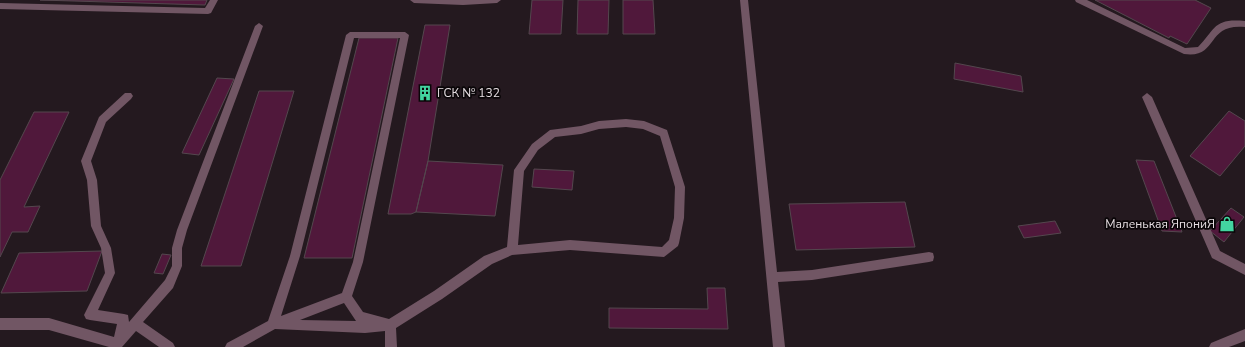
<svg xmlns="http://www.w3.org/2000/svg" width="1245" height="347" viewBox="0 0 1245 347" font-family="'Nunito Sans',sans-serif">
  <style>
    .building { fill: #50183b; stroke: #54474e }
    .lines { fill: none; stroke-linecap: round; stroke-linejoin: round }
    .service { fill: #715664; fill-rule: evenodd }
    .tertiary { fill: #715664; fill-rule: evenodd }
    .labels { text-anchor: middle; stroke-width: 3.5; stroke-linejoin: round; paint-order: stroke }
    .poi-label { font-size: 12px; fill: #e5dde1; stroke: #0a0608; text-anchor: start }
  </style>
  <rect width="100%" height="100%" fill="#24191f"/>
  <path class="building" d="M40,0h167l-2,5z
    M532,0h31l-2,34h-32z
    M578,0h31l-1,34h-31z
    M623,0h30l2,34h-32z
    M1095,0h100l16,8 -24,36 -17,-8 -1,2z
    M425,25h25l-22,136 -12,51 -5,2h-23z
    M359,38h39l-46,220h-48z
    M955,63l66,13 2,16 -69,-13z
    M217,78l17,1 -35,76 -17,-2z
    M259,91h35l-53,175h-40z
    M1229,111l16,10v25l-25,30 -30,-20z
    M34,112h35l-45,95 16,-1 -12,26h-16l-12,25v-77z
    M1136,160l18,1 28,71 -20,-1z
    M428,161l75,4 -8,51 -79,-4z
    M534,169l40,2 -2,19 -40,-3z
    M905,202l10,45 -119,3 -7,-46z
    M1231,208l13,9 -20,25 -14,-11z
    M1055,221l6,12 -37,5 -6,-12z
    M102,251l-15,40 -86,2 18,-40z
    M162,254l9,1 -8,19 -9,-1z
    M707,288h18l3,41 -119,-1v-20l99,1z"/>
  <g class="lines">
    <path class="service" d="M210,0h8l-7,13 -3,1 -208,-5v-6l205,5z
      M410,0h91l-4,3 -34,2 -49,-2z
      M740,0h8l29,272 35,-2 117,-18 4,1 1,4 -1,4 -4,1 -117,18 -34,2 7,65h-12z
      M1075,0h12l98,48 13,-1c18,-18 15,-29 47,-26v6c-40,-4 -26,32 -61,27l-108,-52z
      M259,23l4,3 -76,204 -5,18v18l-9,22 -30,34 30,21 2,4h-16l-23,-16 -14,16h-13l-60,-17h-49v-12h49l65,19 3,-13 -27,-4 -4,-1 -2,-4 21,-42 -4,-25 -10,-22 -4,-46 -6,-19 18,-44 26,-24h6l2,3 -2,3 -25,23 -15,39 6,19 4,46 10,22 4,25 -17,37 26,4 4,1 1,7 36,-42 7,-14v-18l5,-18 78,-204z
      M350,32h55l4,3 -46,227 -11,34 11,16 26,7 45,-28 50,-35 23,-9 7,-77 18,-26 18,-14 31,-4 18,-5 27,-2 18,2 23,9 18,57 -1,31 -5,25 -1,3 -14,11 -94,-7 -58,5 -20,9 -50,35 -46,29 1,19h-12v-16l-20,2 -90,-4 -32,18h-18l2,-4 41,-22 22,-65 56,-221zM354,38h46l-47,224 -11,31 -61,23 19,-60zM626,127l17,2 17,7 15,51 -1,31 -5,22 -7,7 -92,-7 -52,5 6,-74 14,-21 17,-13 26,-3 18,-5zM344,303l12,18 -56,-1z
      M1147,93l5,4 68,154 25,13v11l-33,-17 -70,-161z"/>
    <path class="tertiary" d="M1245,329v12l-16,6h-20l2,-4z"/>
  </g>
  <defs>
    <symbol id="building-bare" viewBox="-9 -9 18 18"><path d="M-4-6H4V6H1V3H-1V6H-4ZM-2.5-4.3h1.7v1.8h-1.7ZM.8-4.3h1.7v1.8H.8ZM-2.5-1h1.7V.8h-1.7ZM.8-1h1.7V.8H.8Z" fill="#43d4a0" stroke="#0a0608" stroke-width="2.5" paint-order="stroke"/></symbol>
    <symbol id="shop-bare" viewBox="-9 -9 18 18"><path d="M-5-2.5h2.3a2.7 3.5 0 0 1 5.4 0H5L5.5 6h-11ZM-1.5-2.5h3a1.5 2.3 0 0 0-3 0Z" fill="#43d4a0" stroke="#0a0608" stroke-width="2.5" paint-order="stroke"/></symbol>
  </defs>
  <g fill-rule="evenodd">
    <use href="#building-bare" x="414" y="82" width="22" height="22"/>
    <use href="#shop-bare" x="1216" y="213" width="22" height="22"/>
  </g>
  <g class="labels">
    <g class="poi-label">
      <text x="437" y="97">ГСК № 132</text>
      <text x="1215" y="228" text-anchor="end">Маленькая ЯпониЯ</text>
    </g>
  </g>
</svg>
